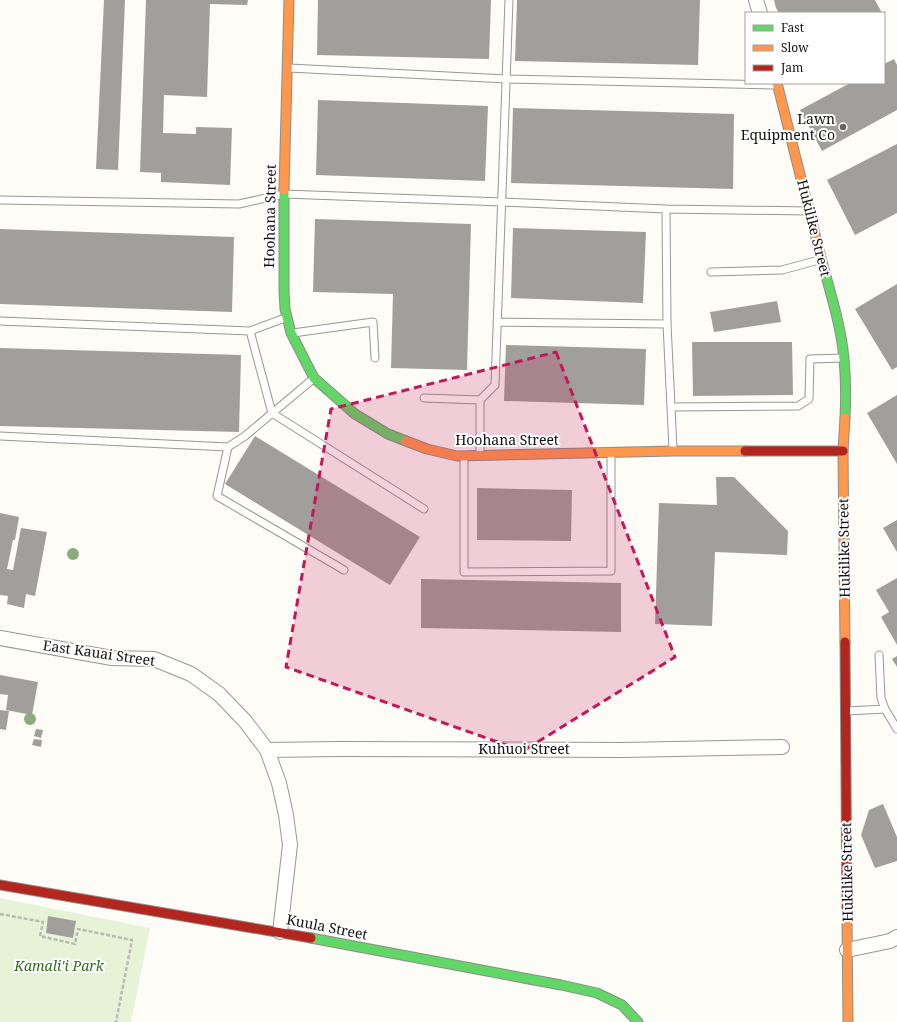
<svg xmlns="http://www.w3.org/2000/svg" width="897" height="1022" viewBox="0 0 897 1022" font-family="'Noto Serif',serif">
  <style>
    .green { fill: #e7f3d7 }
    .building { fill: #a19f9c }
    .lines { fill: none; stroke-linecap: round; stroke-linejoin: round }
    .lane-casing { stroke: #979795; stroke-width: 9 }
    .street-casing { stroke: #979795; stroke-width: 16 }
    .fast-casing { stroke: #8e8d8b; stroke-width: 11 }
    .slow-casing { stroke: #8e8d8b; stroke-width: 11 }
    .jam-casing { stroke: #8e8d8b; stroke-width: 11 }
    .path { stroke: #b9b9b8; stroke-width: 2.5; stroke-dasharray: 4 2; stroke-linecap: butt }
    .lane { stroke: #fffffe; stroke-width: 7 }
    .street { stroke: #fffffe; stroke-width: 14 }
    .fast { stroke: #63d668; stroke-width: 9 }
    .slow { stroke: #ff974d; stroke-width: 9 }
    .jam { stroke: #b3261e; stroke-width: 9 }
    .tree { fill: #8cac80 }
    .marked { fill: #c2185b; fill-opacity: 0.2; stroke: #c2185b; stroke-width: 3; stroke-dasharray: 8 5; stroke-linejoin: round }
    .poi-dot { fill: #646362; stroke: #fff; stroke-width: 1.5 }
    .labels { text-anchor: middle; stroke-width: 4; stroke-linejoin: round; paint-order: stroke }
    .poi-label { font-size: 14px; fill: #111; stroke: #fff; text-anchor: end }
    .street-label { font-size: 14px; fill: #111; stroke: #fff }
    .park-label { font-size: 14px; font-style: italic; fill: #2f6b1f; stroke: #fff }
  </style>
  <rect width="100%" height="100%" fill="#fdfcf7"/>
  <path class="green" d="M0,898l150,30 -19,94h-131z"/>
  <path class="building" d="M104,0h21l-7,170 -22,-1z
    M146,0h102l-1,5 -37,-1 -3,93 -43,-2 -1,38 33,1v-7l36,1 -2,57 -69,-3v-9l-21,-1z
    M318,0h173l-2,59 -172,-4z
    M517,0h183l-2,65 -183,-4z
    M774,0h101l7,13h-103l-3,-5z
    M894,59l3,6v45l-75,41 -22,-41 50,-27h34v-19z
    M318,100l170,6 -3,75 -169,-6z
    M513,108l221,6 -1,75 -222,-6z
    M897,144v69l-42,22 -28,-55z
    M315,219l156,5 -4,146 -76,-2 2,-74 -80,-2z
    M513,228l133,4 -3,71 -132,-5z
    M0,229l234,8 -2,75 -232,-8z
    M897,284v83l-5,3 -37,-61z
    M777,301l4,21 -67,10 -4,-20z
    M692,342h100l1,53 -100,1z
    M506,345l140,4 -2,56 -140,-4z
    M0,348l241,7 -2,77 -239,-6z
    M897,395v69l-30,-51z
    M255,436l165,101 -30,48 -165,-101z
    M716,477h18l54,54 -1,24 -72,-3 -3,74 -57,-2 4,-121 58,2z
    M477,488l95,2 -1,51 -94,-1z
    M0,513l19,4 -4,23h-2l-6,29 6,1 8,-42 26,4 -12,64 -9,-2 -2,14 -17,-4 1,-8 -8,-1z
    M897,520v32l-14,-24z
    M897,578v67l-16,-28 8,-5 -13,-22z
    M421,579l200,4v49l-200,-4z
    M897,656v11l-5,-8z
    M0,675l38,7 -6,33 -26,-5 2,-15 -8,-1z
    M0,710l9,1 -3,19 -6,-1z
    M36,729l7,1 -2,8 -7,-2z
    M34,739l8,1 -1,7 -9,-2z
    M883,804l14,33v24l-22,7 -14,-33 8,-25z
    M48,916l28,5 -3,17 -27,-5z"/>
  <g class="lines">
    <defs>
      <path id="lane" d="M289,68l218,11 270,6
        M0,200l239,4 45,-10 218,8 164,7 1,115
        M666,209l141,2
        M711,272l71,-2 37,-10
        M0,321l250,10 35,-13
        M497,322l170,2 6,125
        M250,331l22,82 152,96
        M293,333l80,-11 2,36
        M424,398l56,2 15,-15 14,-385
        M480,400v54
        M671,407l127,-1 11,-7 1,-40 34,-1
        M0,436l228,11 17,-11 68,-57
        M228,447l-11,49 127,74
        M464,458v114l147,-1v-117
        M879,655l2,43 4,11
        M847,711l38,-2 12,20"/>
      <path id="street" d="M756,0l4,13
        M0,638l112,20 42,1 37,15 28,20 26,27 22,29 12,33 7,32 4,30 -10,87
        M267,750l71,-1 285,1 159,-3
        M847,950l43,-9 7,-4"/>
      <path id="fast" d="M284,190v101l1,18 6,24 23,45 41,36 33,20 18,7
        M820,254c9,35 21,70 24,105 2,20 2,39 1,59
        M311,938l250,47 36,8 25,12 16,17"/>
      <path id="slow" d="M777,83l43,171
        M284,190l5,-190
        M406,441l21,8 30,7 216,-5h72
        M845,642l-2,-191 2,-33
        M847,917l1,105"/>
      <path id="jam" d="M745,451h98
        M845,642l2,275
        M0,885l311,53"/>
    </defs>
    <use href="#lane" class="lane-casing"/>
    <use href="#street" class="street-casing"/>
    <use href="#fast" class="fast-casing"/>
    <use href="#slow" class="slow-casing"/>
    <use href="#jam" class="jam-casing"/>
    <path class="path" d="M0,914l43,8 -3,14 35,8 3,-15 54,11 -16,82"/>
    <use href="#lane" class="lane"/>
    <use href="#street" class="street"/>
    <use href="#fast" class="fast"/>
    <use href="#slow" class="slow"/>
    <use href="#jam" class="jam"/>
  </g>
  <g class="tree">
    <circle cx="73" cy="554" r="6"/>
    <circle cx="30" cy="719" r="6"/>
  </g>
  <path class="marked" d="M556,352l119,305 -152,94 -237,-84 45,-258z"/>
  <circle class="poi-dot" cx="843" cy="127" r="4"/>
  <g class="labels">
    <g class="poi-label">
      <text x="835" y="124">Lawn<tspan x="835" dy="16">Equipment Co</tspan></text>
    </g>
    <g class="street-label">
      <text transform="translate(270 216) rotate(-89)" y="5">Hoohana Street</text>
      <text transform="translate(814 228) rotate(76)" y="5">Hukilike Street</text>
      <text x="507" y="445">Hoohana Street</text>
      <text transform="translate(844 548) rotate(-91)" y="5">Hukilike Street</text>
      <text transform="translate(99 653) rotate(8)" y="5">East Kauai Street</text>
      <text x="524" y="754">Kuhuoi Street</text>
      <text transform="translate(847 872) rotate(-91)" y="5">Hukilike Street</text>
      <text transform="translate(327 927) rotate(11)" y="5">Kuula Street</text>
    </g>
    <g class="park-label">
      <text x="59" y="971">Kamali'i Park</text>
    </g>
  </g>
  <rect x="745" y="12" width="140" height="72" fill="#ffffff" stroke="#a0a0a0"/>
  <rect x="753" y="25" width="20" height="6" fill="#63d668" stroke="#a0a0a0"/>
  <text x="781" y="32" font-size="12" fill="#111111">Fast</text>
  <rect x="753" y="45" width="20" height="6" fill="#ff974d" stroke="#a0a0a0"/>
  <text x="781" y="52" font-size="12" fill="#111111">Slow</text>
  <rect x="753" y="65" width="20" height="6" fill="#b3261e" stroke="#a0a0a0"/>
  <text x="781" y="72" font-size="12" fill="#111111">Jam</text>
</svg>
